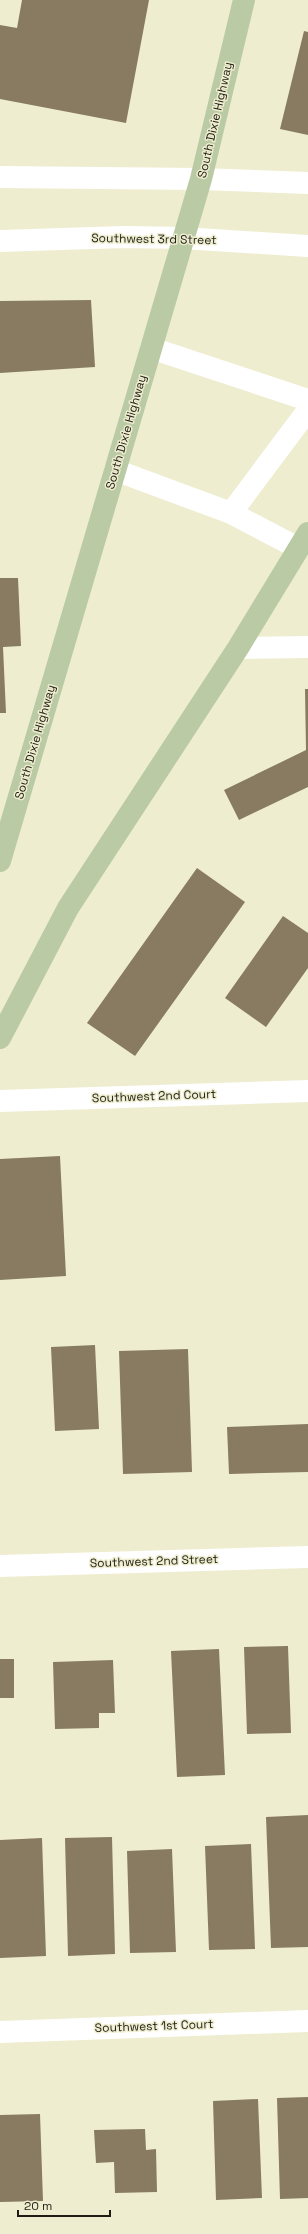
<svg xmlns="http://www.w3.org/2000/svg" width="308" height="2234" viewBox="0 0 308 2234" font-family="'Space Grotesk',sans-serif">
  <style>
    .building { fill: #887b62 }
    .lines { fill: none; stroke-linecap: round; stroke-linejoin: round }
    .minor { stroke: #fff; stroke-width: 22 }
    .major { stroke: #b9caa4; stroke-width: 22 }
    .labels { text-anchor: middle; stroke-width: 3; stroke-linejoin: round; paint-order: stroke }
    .street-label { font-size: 12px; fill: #1e1d13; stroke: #eeedcf }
  </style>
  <rect width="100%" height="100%" fill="#eeedcf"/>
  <path class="building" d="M22,0h127l-23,123 -126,-24v-74l17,3z
    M304,31l4,1v103l-28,-6z
    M91,300l4,67 -95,6v-72z
    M0,578h18l3,68 -18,1 3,66h-6z
    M305,689h3v98l-69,33 -15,-30 82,-40z
    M197,868l48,34 -110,154 -48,-33z
    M283,916l25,17v35l-42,59 -41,-29z
    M60,1156l6,120 -66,4v-121z
    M95,1345l4,84 -44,2 -4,-84z
    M188,1349l4,123 -69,2 -4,-123z
    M308,1424v48l-79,2 -2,-47z
    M288,1646l3,87 -44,1 -3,-87z
    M219,1649l6,126 -48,2 -6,-126z
    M0,1659h14v39h-14z
    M113,1660l2,53h-16v15l-44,1 -2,-67z
    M308,1815v132l-37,1 -5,-131z
    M112,1837l3,117 -47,2 -3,-118z
    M42,1838l4,118 -46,2v-118z
    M251,1844l4,105 -46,1 -4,-104z
    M172,1849l4,103 -46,1 -3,-102z
    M308,2097v101l-28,1 -3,-101z
    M258,2099l4,99 -46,2 -3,-99z
    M40,2114l3,87 -43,1v-87z
    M145,2129l1,21 10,-1 1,43 -42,1 -1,-31 -18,1 -2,-33z"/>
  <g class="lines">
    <path class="minor" d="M0,177l201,2 107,4
      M0,241l123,-4 60,1 125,8
      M151,348l157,52
      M115,470l116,43
      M298,548l-67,-35 77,-103
      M238,648l70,-1
      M0,1101l308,-10
      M0,1566l308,-9
      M0,2032l308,-11"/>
    <path class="major" d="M0,861l201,-682 43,-179
      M0,1038l68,-130 170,-260 70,-115"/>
  </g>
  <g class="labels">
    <g class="street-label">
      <text transform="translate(215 120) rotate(-77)" y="4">South Dixie Highway</text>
      <text transform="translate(154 239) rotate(1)" y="4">Southwest 3rd Street</text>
      <text transform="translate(126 432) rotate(-74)" y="4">South Dixie Highway</text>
      <text transform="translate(35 742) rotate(-74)" y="4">South Dixie Highway</text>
      <text transform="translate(154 1096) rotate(-2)" y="4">Southwest 2nd Court</text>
      <text transform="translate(154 1561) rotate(-2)" y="4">Southwest 2nd Street</text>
      <text transform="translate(154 2026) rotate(-2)" y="4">Southwest 1st Court</text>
    </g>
  </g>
  <path d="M18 2210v6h92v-6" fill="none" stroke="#1e1d13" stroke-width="2"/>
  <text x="24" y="2210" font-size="12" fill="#1e1d13" stroke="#eeedcf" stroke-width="3" paint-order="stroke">20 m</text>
</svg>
